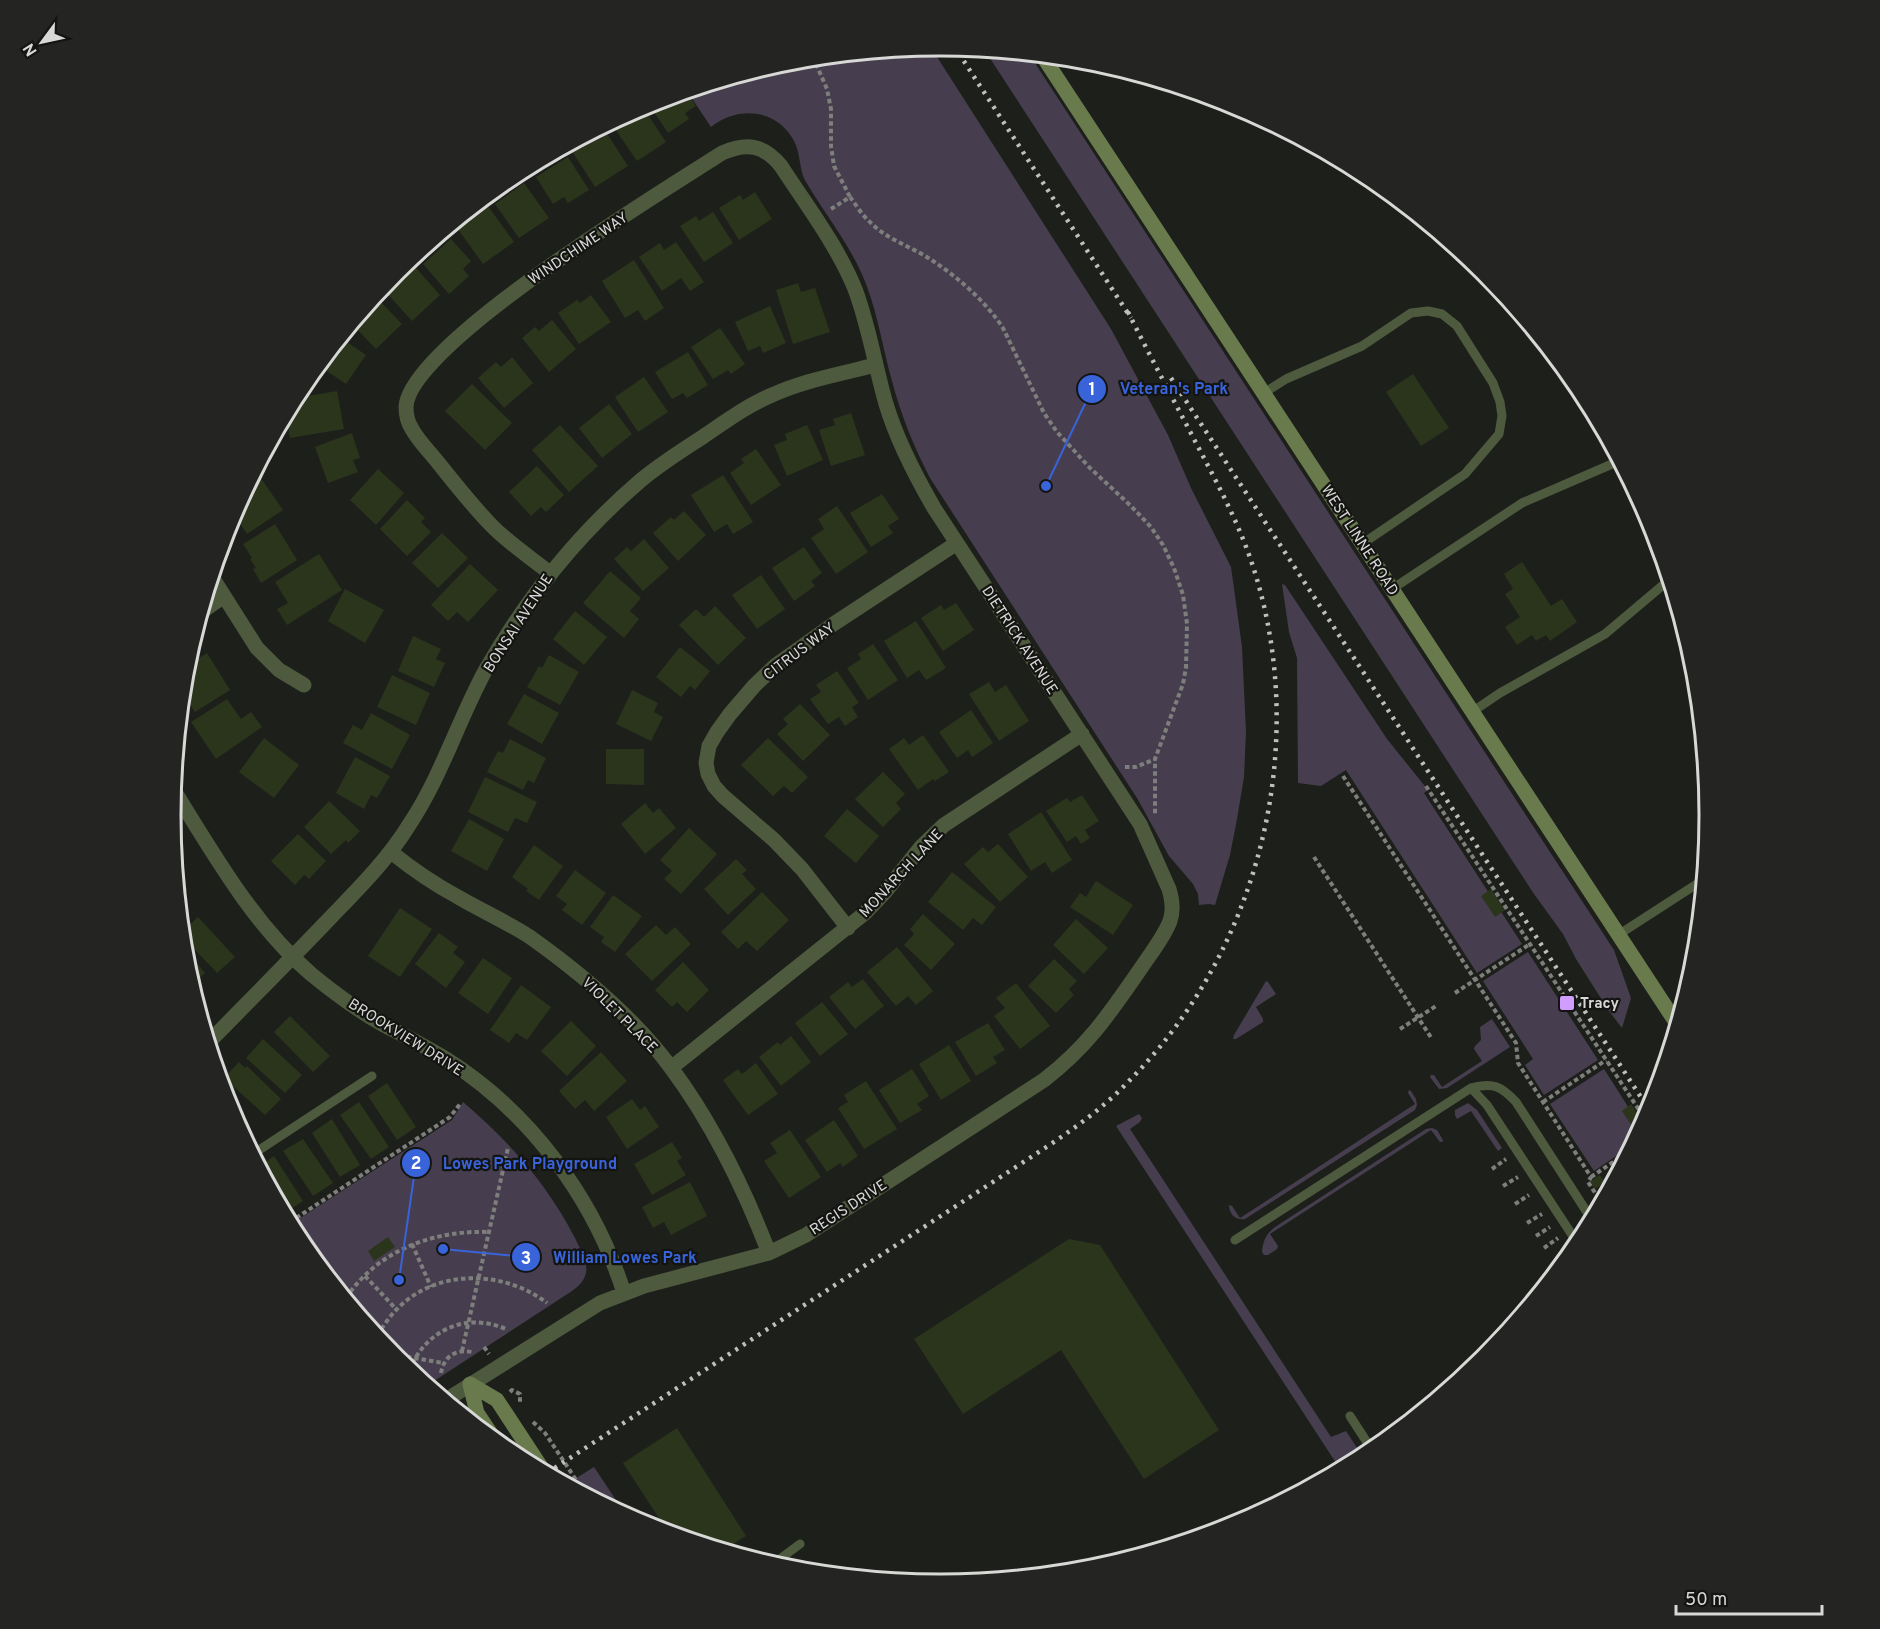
<svg xmlns="http://www.w3.org/2000/svg" width="1880" height="1629" viewBox="0 0 1880 1629" font-family="Overpass,sans-serif">
  <style>
    .green { fill: #463e4e }
    .building { fill: #2b351c }
    .lines { fill: none; stroke-linecap: round; stroke-linejoin: round }
    .path { stroke: #7e7f7c; stroke-width: 4; stroke-dasharray: 4.5 3; stroke-linecap: butt }
    .lane { stroke: #4e5a3d; stroke-width: 9 }
    .street { stroke: #4e5a3d; stroke-width: 15 }
    .secondary { stroke: #697b4d; stroke-width: 15 }
    .rail { stroke: #bfc0be; stroke-width: 4.5; stroke-dasharray: 3 6; stroke-linecap: butt }
    .poi-dot { fill: #d19dfe; stroke: #141512; stroke-width: 2 }
    .labels { text-anchor: middle; stroke-width: 4.5; stroke-linejoin: round; paint-order: stroke }
    .street-label { font-size: 15px; fill: #d8d9d7; stroke: #141512 }
    .poi-label { font-size: 15px; font-weight: bold; fill: #d8d9d7; stroke: #141512; text-anchor: start }
    .rim { fill: none; stroke: #d8d9d7; stroke-width: 3 }
    .leader { fill: none; stroke: #3963d8; stroke-width: 2 }
    .callout-dot { fill: #3963d8; stroke: #141512; stroke-width: 2 }
    .mark-label { font-size: 18px; text-anchor: middle; font-weight: bold; fill: #fff }
    .callout-label { font-size: 16px; text-anchor: middle; font-weight: bold; fill: #3963d8; stroke: #141512; stroke-width: 4.5; stroke-linejoin: round; paint-order: stroke }
  </style>
  <rect width="100%" height="100%" fill="#1d1f1b"/>
  <path class="green" d="M930,46l181,283 57,106 23,53 40,79 11,80 4,85 -2,45 -7,42 -7,36 -15,50 -6,-1 -10,1 -1,-11 -5,-10 -24,-28 -32,-58 -207,-320c-16,-31 -29,-63 -38,-97 -9,-32 -14,-66 -26,-97 -14,-37 -40,-68 -60,-102 -7,-12 -5,-26 -11,-39 -16,-34 -57,-38 -84,-16l-24,-36 103,-31z
    M984,49l45,5 585,896 17,48 -9,30 -13,-17 -33,-52 -13,-25 -29,-40z
    M1282,584l3,1 102,154 41,51 -4,3 98,151 -45,29 -131,-203 -25,16 -23,-3 -1,-125 -8,-26z
    M1528,952l70,108 -54,35 -19,-30 8,-6 -50,-78z
    M1266,981l2,1 8,12 -20,13 7,12v3l-27,17h-3l1,-4z
    M1492,1019l18,28 -63,41 -8,1 -9,-12 1,-2h3l8,12 40,-26 -8,-12 1,-3 6,-6 -1,-13z
    M1604,1069l37,58 -10,19 -37,25 -44,-67z
    M1409,1090l2,1 5,8 1,6 -2,5 -170,109c-9,2 -16,-5 -16,-14l3,1 8,12 175,-114 -7,-11z
    M463,1102c46,39 85,83 112,136 5,11 13,23 11,35 -2,8 -7,13 -14,18l-144,94 -32,-27 -96,-116 -9,-18 161,-104z
    M1468,1103l9,7 25,38 -4,3 -27,-40 -14,8 -2,-4v-5z
    M1139,1114l3,4 -2,4 -10,7 201,308 15,-6 17,26 -23,12 -224,-343z
    M1432,1128l5,2 6,10 -1,2h-2l-9,-12 -161,104 8,12 -1,3 -9,6h-4l-2,-3c1,-11 4,-18 13,-25l151,-98z
    M594,1467l32,48 -59,-31z"/>
  <path class="building" d="M686,91l10,15 -11,7 4,6 -21,14 -20,-30z
    M642,106l24,36 -29,19 -24,-35z
    M604,129l24,37 -33,21 -27,-42 19,-10 3,3z
    M568,157l21,33 -21,13 -4,-6 -11,7 -17,-27z
    M524,183l25,35 -30,20 -24,-34z
    M755,192l17,27 -33,21 -20,-32 21,-13 3,5z
    M483,199l31,43 -31,22 -26,-36 13,-9 -5,-6z
    M713,212l20,31 -29,19 -24,-36 16,-10 3,5z
    M451,239l20,22 -8,8 6,7 -20,18 -26,-30z
    M676,242l28,40 -14,9 -9,-13 -19,13 -23,-34 21,-14 4,7z
    M409,260l31,35 -28,26 -28,-31 11,-9 -4,-4z
    M634,260l30,48 -19,13 -7,-11 -13,8 -23,-37z
    M798,283l3,9 14,-4 15,44 -37,12 -17,-54z
    M591,295l20,27 -32,22 -21,-31 19,-13 3,3z
    M375,296l27,28 -26,25 -24,-25z
    M770,306l16,37 -23,10 -3,-7 -12,5 -13,-29z
    M552,320l24,29 -27,23 -27,-34 13,-11 4,4z
    M720,328l25,36 -14,10 -3,-4 -15,9 -22,-32z
    M341,338l25,17 -20,29 -28,-19z
    M688,352l20,33 -21,13 -4,-5 -11,6 -17,-27z
    M512,357l21,26 -29,25 -26,-30 18,-16 5,5z
    M1413,374l36,54 -28,18 -35,-54z
    M644,377l24,35 -30,20 -23,-35z
    M472,384l40,39 -27,27 -40,-39z
    M1578,385l15,26 -7,5 -17,-25z
    M337,391l7,38 -54,9 -4,-23 13,-3 -3,-14z
    M609,404l23,30 -30,24 -23,-30z
    M851,413l14,42 -34,11 -12,-36 16,-5 -2,-6z
    M560,425l38,41 -29,26 -37,-42z
    M807,425l16,35 -36,16 -13,-31 13,-5 -2,-6z
    M352,433l8,25 -7,2 5,12 -30,11 -13,-36z
    M756,449l25,36 -30,20 -21,-32 14,-10 -3,-4z
    M537,466l27,29 -18,17 -5,-5 -10,9 -22,-24z
    M378,469l26,24 -28,32 -26,-25z
    M258,474l25,36 -36,24 -14,-21 18,-35z
    M723,475l30,47 -20,12 -6,-10 -13,8 -23,-37z
    M882,494l17,25 -11,7 5,7 -22,14 -21,-34z
    M407,500l18,18 -4,4 10,10 -24,24 -27,-27z
    M837,506l31,46 -32,22 -25,-36 13,-9 -6,-10z
    M684,511l22,24 -28,26 -25,-28 18,-16 3,3z
    M275,524l22,36 -36,23 -8,-14 3,-1 -6,-9 2,-1 -9,-14z
    M442,533l26,25 -30,30 -26,-25z
    M644,539l25,29 -26,23 -29,-32 13,-12 4,4z
    M804,547l18,26 -11,8 4,5 -21,15 -22,-33z
    M319,554l23,36 -55,35 -10,-16 11,-6 -13,-21z
    M1522,562l29,44 11,-7 15,23 -27,19 -4,-6 -10,6 -4,-6 -15,10 -12,-18 15,-10 -15,-23 8,-5 -9,-15z
    M470,564l28,26 -30,32 -11,-10 -9,9 -17,-16z
    M610,571l31,27 -11,13 9,8 -15,19 -41,-35z
    M761,575l24,34 -28,20 -25,-34z
    M345,589l39,21 -19,33 -37,-22z
    M956,603l18,27 -31,21 -22,-33 20,-13 3,5z
    M715,606l31,32 -28,27 -39,-40 17,-16 8,8z
    M575,611l32,26 -23,28 -31,-26z
    M916,621l30,47 -20,12 -7,-10 -12,8 -23,-37z
    M413,636l28,13 -5,10 9,4 -11,24 -36,-16z
    M873,644l25,36 -30,20 -21,-32 14,-9 -3,-5z
    M680,647l30,24 -15,19 -5,-4 -9,11 -25,-20z
    M207,653l23,37 -35,22 -13,-19 3,-26z
    M549,655l30,17 -19,33 -33,-18 12,-21 3,2z
    M837,671l22,32 -7,4 6,10 -13,9 -6,-9 -11,7 -18,-25 11,-7 -5,-7z
    M392,675l38,18 -14,32 -39,-18z
    M989,682l6,10 11,-7 23,36 -30,20 -30,-47z
    M632,690l26,13 -4,9 9,5 -12,24 -35,-17z
    M524,694l35,19 -17,31 -35,-20z
    M227,699l14,20 10,-7 11,15 -46,32 -25,-37z
    M800,704l30,31 -27,26 -26,-27 11,-10 -5,-5z
    M971,710l22,33 -21,14 -4,-7 -11,8 -18,-26z
    M371,713l39,22 -18,34 -49,-26 10,-18 9,5z
    M923,735l26,37 -14,9 -2,-2 -15,11 -29,-41 15,-11 5,7z
    M264,738l35,27 -25,33 -35,-26z
    M768,738l40,39 -16,16 -8,-7 -11,10 -32,-31z
    M510,739l36,19 -12,25 -6,-3 -5,10 -36,-18 11,-21 5,2z
    M606,749h38v36l-38,-1z
    M355,757l35,19 -13,22 -6,-3 -7,14 -28,-16z
    M883,772l22,22 -9,9 5,6 -18,18 -28,-28z
    M485,777l52,25 -10,21 -12,-5 -7,14 -40,-20z
    M1082,795l17,26 -14,9 5,8 -9,6 -5,-8 -9,6 -21,-31 21,-13 3,4z
    M329,801l31,30 -12,12 -2,-3 -15,14 -27,-27z
    M645,803l8,10 6,-5 17,20 -31,26 -24,-30z
    M847,809l32,27 -23,27 -32,-27z
    M1041,812l31,48 -20,13 -7,-11 -14,9 -23,-37z
    M469,819l35,20 -17,32 -36,-20z
    M689,828l28,26 -36,40 -17,-15 8,-8 -12,-11z
    M298,834l28,27 -17,18 -5,-4 -9,10 -24,-24z
    M998,844l30,33 -28,25 -36,-38 19,-17 5,5z
    M534,845l29,21 -24,34 -13,-9 2,-2 -16,-12z
    M736,859l11,11 -5,4 14,15 -28,26 -24,-26z
    M575,870l31,23 -24,32 -20,-15 5,-6 -11,-8z
    M952,872l44,35 -14,18 -9,-7 -10,12 -35,-28z
    M1096,881l37,24 -20,30 -43,-28 10,-14 6,4z
    M1491,889l14,21 -10,7 -14,-21z
    M762,892l27,28 -32,31 -11,-10 -8,8 -17,-17z
    M613,895l29,21 -27,36 -14,-10 3,-5 -14,-10z
    M400,908l32,21 -32,48 -32,-21z
    M923,914l32,30 -24,26 -27,-25 10,-11 -4,-5z
    M198,917l37,40 -18,16 -35,-37v-4z
    M1076,919l32,29 -24,26 -31,-29z
    M656,925l10,10 9,-8 16,17 -39,37 -27,-27z
    M439,933l19,14 -5,6 12,9 -19,26 -31,-24z
    M897,947l36,44 -17,14 -8,-9 -12,10 -29,-34z
    M184,948l21,25 -13,12 -7,-21z
    M483,958l29,20 -24,36 -30,-21z
    M1054,959l23,22 -8,8 5,6 -18,18 -28,-27z
    M683,962l26,28 -22,22 -10,-10 -5,5 -17,-17z
    M863,979l21,27 -29,23 -26,-32 19,-15 4,5z
    M1016,983l34,43 -30,23 -26,-33 11,-8 -9,-10z
    M521,985l30,22 -24,33 -11,-7 -7,10 -19,-13z
    M822,1002l26,32 -28,22 -25,-33z
    M290,1016l40,40 -17,16 -39,-40z
    M571,1021l25,25 -29,30 -26,-25z
    M988,1023l17,27 -12,7 4,6 -21,13 -21,-34z
    M791,1036l20,26 -30,24 -22,-29 19,-15 2,3z
    M263,1039l39,36 -17,18 -39,-35z
    M949,1045l22,36 -30,19 -22,-36z
    M601,1052l26,29 -33,30 -9,-11 -10,9 -16,-18z
    M239,1062l6,6 2,-2 34,33 -16,16 -41,-37z
    M756,1063l22,31 -30,21 -25,-35 15,-11 4,5z
    M912,1069l17,27 -12,8 5,6 -22,13 -21,-33z
    M866,1081l31,48 -33,20 -26,-41 10,-6 -4,-7z
    M387,1083l29,44 -19,13 -29,-44z
    M632,1099l8,11 5,-4 14,21 -32,22 -21,-32z
    M359,1102l30,45 -18,12 -31,-44z
    M1631,1104l13,19 -4,6 -4,3 -14,-21z
    M332,1119l28,46 -20,12 -28,-44z
    M834,1120l24,36 -15,11 -3,-4 -13,9 -22,-32z
    M790,1130l31,47 -32,21 -25,-37 13,-8 -7,-10z
    M303,1139l30,44 -20,13 -30,-45z
    M672,1142l10,16 -5,3 9,14 -34,20 -18,-31z
    M274,1156l29,45 -18,12 -25,-47z
    M1600,1175l5,7 -10,7 -5,-8z
    M690,1182l17,34 -36,19 -7,-13 -11,6 -11,-21z
    M388,1237l7,10 -21,14 -6,-10z
    M1069,1239l31,6 119,185 -75,49 -83,-129 -98,64 -49,-75z
    M677,1428l69,108 -21,13 -57,-17 -45,-69z"/>
  <g class="lines">
    <path class="path" d="M813,57l14,32 4,20v37l3,20 16,31
      M831,209l19,-12c6,8 12,18 20,25 17,18 43,25 63,39 26,17 53,41 70,67l41,85 13,19 33,36 41,38 20,21 12,18 11,23 9,27 4,29 -1,43 -3,17 -28,75v55
      M1125,767h11l19,-8
      M1343,776l173,267 2,20 73,114 -3,5 13,20
      M1426,786l219,333
      M1314,857l118,182
      M1455,993l75,-49
      M1400,1029l36,-23
      M1543,1102l63,-42
      M1492,1169l14,-10
      M1591,1177l37,-25
      M1503,1186l15,-9
      M1515,1204l14,-9
      M290,1222l160,-105 10,-13
      M1527,1223l15,-9
      M1536,1236l14,-9
      M412,1244l19,43
      M1544,1248l14,-10
      M1555,1266l11,-7
      M365,1276l31,33
      M346,1298c32,-48 88,-68 143,-66
      M377,1335c6,-8 12,-18 20,-26 40,-41 107,-39 150,-6
      M484,1347l5,7
      M462,1351l46,-203
      M392,1354l51,9
      M409,1370c18,-41 57,-58 97,-41
      M441,1373c3,-17 15,-24 31,-21
      M510,1392l2,-2 8,4v10
      M533,1422l12,11 39,59"/>
    <path class="lane" d="M1264,393l22,-14 76,-33 49,-33 17,-2 14,3 15,12 36,57 7,19 2,14 -3,18 -34,40 -103,70
      M1392,589l130,-86 97,-42
      M1472,712l28,-19 105,-59 64,-54
      M178,892l4,-2
      M1618,935l85,-55
      M1471,1088c22,-6 30,-2 45,14l76,118
      M253,1154l119,-78
      M1235,1240l236,-152 16,17 91,139
      M1350,1416l22,34
      M773,1564l27,-20"/>
    <path class="street" d="M212,577l45,71 22,22 25,15
      M201,612l23,-16
      M173,789c41,65 79,134 138,185 22,18 46,36 71,50 21,11 43,22 64,35 84,53 148,139 178,234
      M391,852c21,17 43,32 67,45 24,14 49,25 72,40 52,37 104,80 142,132 42,57 72,119 97,184
      M848,928l-46,-59 -28,-29 -51,-44 -9,-10 -6,-12 -2,-11 3,-17 8,-14 13,-18 24,-28 22,-21 59,-42 122,-80
      M209,1042c41,-42 83,-84 124,-127 27,-28 55,-56 76,-90 32,-48 49,-104 76,-154 41,-72 92,-136 155,-190 20,-17 43,-31 64,-45 22,-15 44,-31 68,-41 33,-15 69,-21 103,-30
      M671,1068l194,-155 20,-21 36,-45 23,-22 138,-91
      M446,1400l154,-97 44,-17 125,-33 37,-18 238,-155c44,-34 66,-67 97,-112 10,-15 23,-31 29,-47 4,-11 2,-22 -1,-32l-29,-65 -206,-316c-19,-33 -37,-67 -48,-104 -11,-38 -17,-78 -31,-115 -18,-44 -48,-83 -74,-123 -17,-21 -34,-24 -59,-13 -57,37 -314,192 -316,254 0,7 2,16 6,22 7,13 19,24 28,36 17,21 34,43 53,62 17,17 38,31 57,46"/>
    <path class="secondary" d="M1042,55l635,969
      M470,1384l27,16 46,70
      M470,1384l7,29 18,27"/>
    <path class="rail" d="M954,46l177,272
      M1171,378l479,733
      M547,1473l501,-327c28,-19 55,-38 78,-62 137,-135 188,-350 122,-532 -14,-38 -34,-75 -53,-111 -23,-44 -46,-87 -68,-131"/>
  </g>
  <rect class="poi-dot" x="1559" y="995" width="16" height="16" rx="3"/>
  <g class="labels">
    <g class="street-label">
      <text transform="translate(578 248) rotate(-34)" y="5">WINDCHIME WAY</text>
      <text transform="translate(1360 540) rotate(57)" y="5">WEST LINNE ROAD</text>
      <text transform="translate(518 623) rotate(-57)" y="5">BONSAI AVENUE</text>
      <text transform="translate(1020 640) rotate(57)" y="5">DIETRICK AVENUE</text>
      <text transform="translate(799 651) rotate(-37)" y="5">CITRUS WAY</text>
      <text transform="translate(901 873) rotate(-47)" y="5">MONARCH LANE</text>
      <text transform="translate(620 1015) rotate(45)" y="5">VIOLET PLACE</text>
      <text transform="translate(406 1037) rotate(32)" y="5">BROOKVIEW DRIVE</text>
      <text transform="translate(848 1207) rotate(-33)" y="5">REGIS DRIVE</text>
    </g>
    <g class="poi-label">
      <text x="1580" y="1008">Tracy</text>
    </g>
  </g>
  <path d="M0 0H1880V1629H0ZM181 815a759 759 0 1 1 1518 0a759 759 0 1 1-1518 0Z" fill="#242522" fill-rule="evenodd"/>
  <path class="rim" d="M181 815a759 759 0 1 1 1518 0a759 759 0 1 1-1518 0Z"/>
  <path class="leader" d="M1046 486L1092 389M399 1280L416 1163M443 1249L526 1257"/>
  <g class="callout-dot">
    <circle cx="1046" cy="486" r="6"/>
    <circle cx="399" cy="1280" r="6"/>
    <circle cx="443" cy="1249" r="6"/>
    <circle cx="1092" cy="389" r="15"/>
    <circle cx="416" cy="1163" r="15"/>
    <circle cx="526" cy="1257" r="15"/>
  </g>
  <g class="mark-label">
    <text x="1092" y="395">1</text>
    <text x="416" y="1169">2</text>
    <text x="526" y="1264">3</text>
  </g>
  <g class="callout-label">
    <text x="1174" y="394">Veteran's Park</text>
    <text x="530" y="1169">Lowes Park Playground</text>
    <text x="625" y="1263">William Lowes Park</text>
  </g>
  <g transform="translate(42 42) rotate(237)" stroke="#141512" stroke-width="4.5" paint-order="stroke">
  <path d="M0-4.5L10 22L0 15L-10 22Z" fill="#d8d9d7"/>
  <text y="-9" font-size="16" font-weight="bold" text-anchor="middle" fill="#d8d9d7">N</text>
  </g>
  <path d="M1676 1605v9h146v-9" fill="none" stroke="#d8d9d7" stroke-width="3"/>
  <text x="1685" y="1605" font-size="18" fill="#d8d9d7" stroke="#141512" stroke-width="4.5" paint-order="stroke">50 m</text>
</svg>
